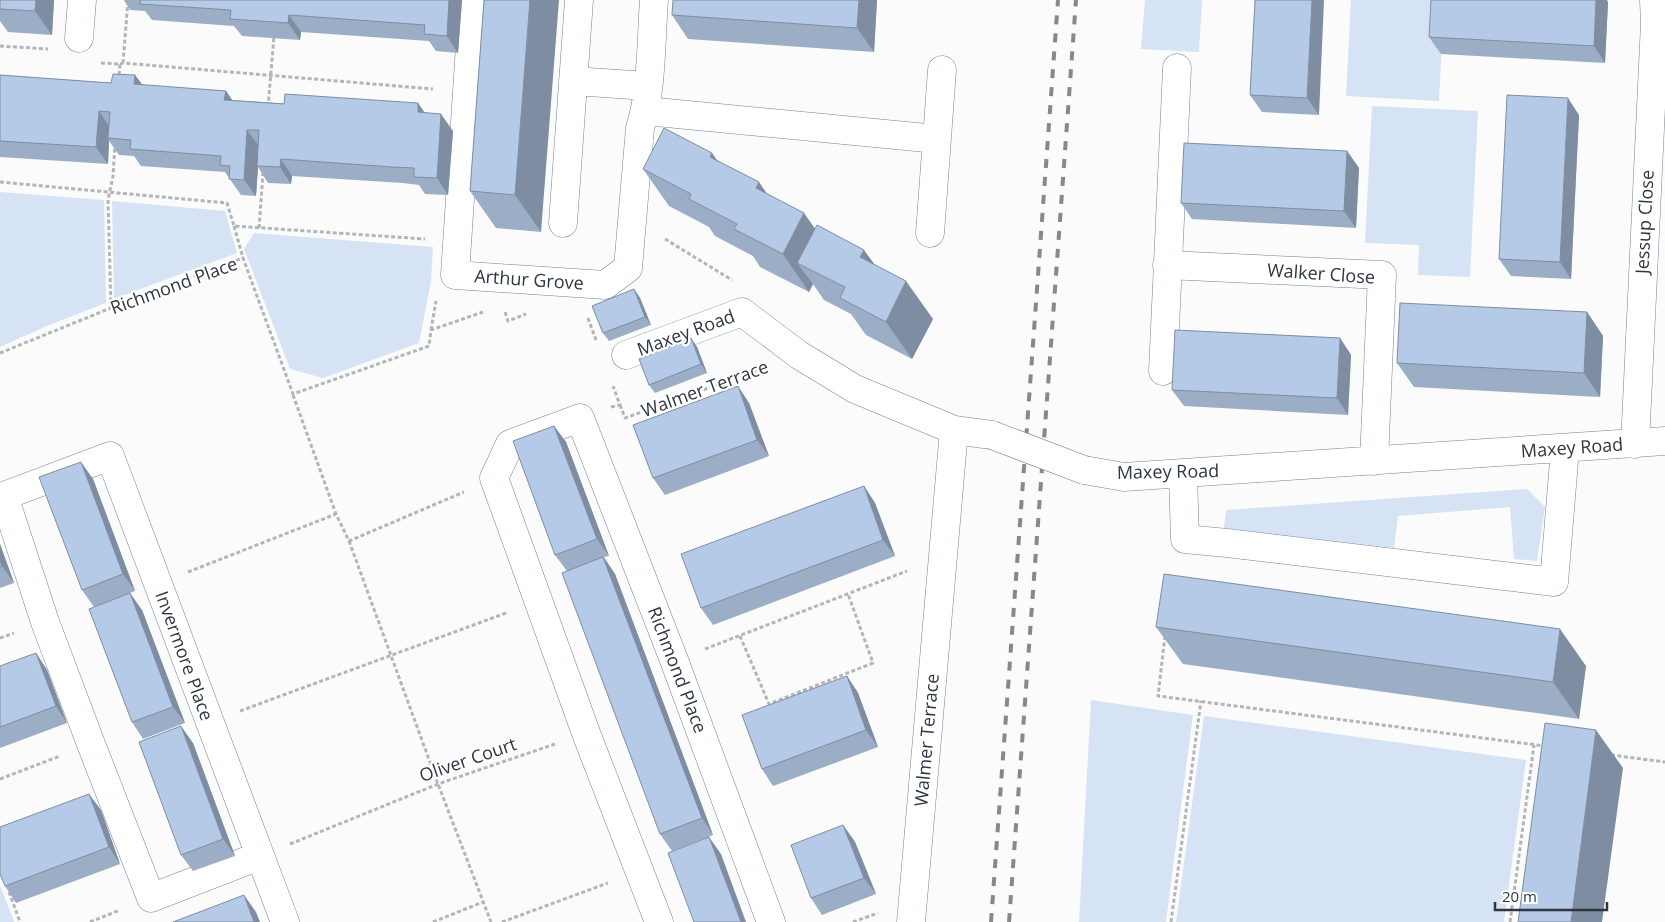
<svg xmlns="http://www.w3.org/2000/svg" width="1665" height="922" viewBox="0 0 1665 922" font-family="'Open Sans',sans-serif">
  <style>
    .green { fill: #d6e3f4 }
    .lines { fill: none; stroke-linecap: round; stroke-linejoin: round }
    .minor-casing { stroke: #6f839d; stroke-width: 29 }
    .path { stroke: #b2b5b9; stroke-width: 3; stroke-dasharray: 4 2.5; stroke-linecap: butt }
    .minor { stroke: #fff; stroke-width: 28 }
    .rail { stroke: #84888f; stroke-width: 4; stroke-dasharray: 9 9; stroke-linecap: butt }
    .minor-bridge-casing { stroke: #6f839d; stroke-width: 29; stroke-linecap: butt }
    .minor-bridge { stroke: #fff; stroke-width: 28 }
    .wall { fill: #9baec6 }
    .shaded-wall { fill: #7e8da1 }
    .building { fill: #b4cae6; stroke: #7e8da1 }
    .labels { text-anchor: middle; stroke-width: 4.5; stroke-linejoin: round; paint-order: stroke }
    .street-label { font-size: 18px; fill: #2e3642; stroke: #fff }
  </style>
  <rect width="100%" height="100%" fill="#fbfbfb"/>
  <path class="green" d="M1145,0h57l-3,52 -58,-3z
    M1351,0h93l-5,101 -93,-5z
    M1372,106l106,5 -8,166 -52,-2 1,-30 -54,-2z
    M0,192l104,8 2,103 -57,22 -49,22z
    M112,201l113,10 12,42 -123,46z
    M254,233l179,14 -2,34 -12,62 -96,35 -33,-9 -46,-120z
    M1527,489l18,18 -8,54 -23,-2 -4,-52 -112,9 -4,32 -170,-20 2,-18z
    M1091,700l102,15 -27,207h-87z
    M1204,716l322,44 -22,162h-328z
    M0,885l14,37h-14z"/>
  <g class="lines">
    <defs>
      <path id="minor" d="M473,0l-18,275 150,10 23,-17 12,-140c12,-37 11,-88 14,-128
        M79,38l3,-38
        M573,81l75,5
        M646,111l291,28
        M563,223l16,-223
        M930,233l12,-163
        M1167,265l215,10 -8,186
        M626,355l116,-43 57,43 56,34 99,41 38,5
        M1163,371l14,-303
        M1635,444l20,-421 -1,-23
        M1084,470l40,7 541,-36
        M1183,474l2,65 42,4 327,39 11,-133
        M259,856l-108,42 -60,-154 -46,-122 -41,-126 106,-40 175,466
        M659,922l-73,-189 -92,-255 16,-34 70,-26 94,242 97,262
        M911,922l43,-492"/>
    </defs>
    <use href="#minor" class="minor-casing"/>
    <path class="path" d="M0,46l48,3
      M101,63l19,1 -1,12
      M123,63l5,-63
      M120,64l3,-1 310,26
      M268,107l6,-71
      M0,182l227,21 7,23 191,13
      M234,226l9,32
      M259,228l4,-55
      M665,239l67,41
      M111,308l-3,-108 5,-24 2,-31
      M505,312l3,9 18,-7
      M588,318l8,22
      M431,330l5,-29
      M0,353l111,-45 132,-50 50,136 136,-48 2,-16 52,-18
      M293,395l43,119
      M620,405l5,13 136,-49
      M611,407l9,-2 -7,-19
      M349,541l89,243 53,138
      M188,572l148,-58 13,27 115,-49
      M740,636l29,68 104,-41 -25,-69
      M1165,636l-7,60 387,50
      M0,638l14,-5
      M705,649l202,-78
      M240,711l266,-98
      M1611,755l54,7
      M0,779l60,-23
      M290,844l148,-60 117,-40
      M9,892l11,30
      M90,922l30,-12
      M433,922l50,-20
      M502,922l106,-39
      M853,922l25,-9
      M1171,922l30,-221
      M1510,922l24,-177"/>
    <use href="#minor" class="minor"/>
    <path class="rail" d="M991,922l67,-922
      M1009,922l67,-922"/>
    <defs>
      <path id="minor-bridge" d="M992,435l92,35"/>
    </defs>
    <use href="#minor-bridge" class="minor-bridge-casing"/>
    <use href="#minor-bridge" class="minor-bridge"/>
  </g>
  <path class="wall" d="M0,0h54l-2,35 -44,-3 -8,-11z
    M124,0h338l-4,53 -22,-2 -7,-10 -128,-9 -1,8 -58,-4 -8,-10 -82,-6 -7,-9 -15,-1z
    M484,0l57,232 -45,-4 -26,-37z
    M877,0l-3,52 -186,-13 -16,-24z
    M1255,0l64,115 -57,-3 -12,-17z
    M1608,2l-3,61 -164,-9 -12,-17z
    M0,75l111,8 24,-8 7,10 84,6 6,9 193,13 28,18 -5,64 -23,-1 -6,-9 -16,-2 -111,-7 -1,8 -23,-1 -10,-16 -2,29 -15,-1 -16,-23 -84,-6 -7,-10 -15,-1 -10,-14 -1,23 -108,-7z
    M1579,115l-8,164 -60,-3 -12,-17z
    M1347,151l12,17 -3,60 -164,-9 -11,-16z
    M718,161l49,33 48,35 60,36 58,54 -21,40 -46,-24 -15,-21 -27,-14 -11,-16 -4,8 -49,-25 -7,-11 -38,-20 -6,-9 -40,-21 -26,-37z
    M634,289l6,9 11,27 -42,16 -6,-8z
    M1587,312l16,24 -3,61 -186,-10 -17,-24z
    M1340,338l11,17 -3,60 -164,-9 -12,-16z
    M697,347l10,26 -52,20 -6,-8z
    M749,403l20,53 -104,39 -12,-17z
    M554,426l12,16 43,114 -5,1 11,17 98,261 -41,16 -12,-17 -93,-263 -12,-16z
    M93,479l42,112 -41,16 -12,-17z
    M864,486l11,17 20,53 -182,69 -12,-17z
    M0,544l14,39 -14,5z
    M142,610l43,113 -42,16 -11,-17z
    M1156,627l430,39 -7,53 -396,-55z
    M36,653l11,17 20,53 -67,25v-82z
    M847,676l11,17 20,54 -105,39 -11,-17z
    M193,743l42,113 -42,15 -12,-16z
    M101,810l19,54 -104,39 -11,-17z
    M843,825l12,17 21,52 -54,21 -11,-17z"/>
  <path class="shaded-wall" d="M36,0h18l-2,35 -17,-24z
    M449,0h13l-4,53 -11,-17z
    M530,0h29l-18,232 -26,-37z
    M859,0h18l-3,52 -17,-24z
    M1312,0h12l-5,115 -12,-17z
    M1596,0h11l1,2 -3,61 -11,-17z
    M289,15l12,17 -1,8 -12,-17z
    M135,75l12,16 -13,-7z
    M226,91l11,16 -13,-7z
    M1568,98l11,17 -8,164 -11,-17z
    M418,103l12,17 -12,-8z
    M99,111l11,17 -2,10 1,3 -1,23 -12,-17z
    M441,114l12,17 -5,64 -11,-17z
    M247,130l12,16 -2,20 1,1 -2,29 -12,-16z
    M1347,151l12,17 -3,60 -12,-17z
    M712,153l26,37 -28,-33z
    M281,159l11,17 -1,8 -11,-17z
    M759,182l26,38 -29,-32z
    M804,213l26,37 -33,13 16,21 -4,8 -26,-38z
    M864,250l27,37 -31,-30z
    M906,281l27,38 -21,40 -26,-37z
    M634,289l6,9 11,27 -6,-8z
    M1587,312l16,24 -3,61 -16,-24z
    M691,338l6,9 10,26 -6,-9z
    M1340,338l11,17 -3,60 -11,-17z
    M738,386l11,17 20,53 -12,-16z
    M554,426l12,16 43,114 -12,-17z
    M81,462l12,17 42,112 -12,-17z
    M864,486l11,17 20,53 -12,-16z
    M0,544l14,39 -12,-17 -2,-7z
    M603,557l12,17 98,261 -11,-17z
    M130,593l12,17 43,113 -12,-16z
    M1560,629l26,37 -7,53 -26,-37z
    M36,653l11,17 20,53 -11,-17z
    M847,676l11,17 20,54 -12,-17z
    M181,726l12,17 42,113 -12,-17z
    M1596,730l27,38 -21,154h-31z
    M89,794l12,16 19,54 -11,-17z
    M843,825l12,17 21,52 -12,-16z
    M709,837l12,17 25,68h-5z
    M244,895l12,17 4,10h-6z"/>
  <path class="building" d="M0,0h36l-1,11 -35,-2z
    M140,0h309l-2,36 -23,-2 1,-9 -136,-10 -1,8 -58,-4 1,-9 -91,-6z
    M484,0h46l-15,195 -45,-4z
    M673,0h186l-2,28 -185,-13z
    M1255,0h57l-5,98 -57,-3z
    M1431,0h165l-2,46 -165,-9z
    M113,74l22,1 -1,9 92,7 -2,9 60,4 1,-10 133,9v9l23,2 -4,64 -23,-1v-9l-22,-1 -111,-8 -1,8 -23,-1 2,-36h-12l-3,50 -15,-1 1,-13 -10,-1 1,-9 -91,-7 1,-9 -23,-2 2,-26 -11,-1 -3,36 -96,-6v-66l111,8z
    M1507,95l61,3 -8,164 -61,-3z
    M664,128l48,25 -2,4 49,25 -3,6 48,25 -21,41 -49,-25 3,-5 -48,-25 2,-5 -48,-25z
    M1184,143l163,8 -3,60 -163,-8z
    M817,225l47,25 -4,7 46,24 -20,41 -46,-24 5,-11 -48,-24z
    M634,289l11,28 -42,16 -11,-27z
    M1400,303l187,9 -3,61 -187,-10z
    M1175,330l165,8 -3,60 -165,-8z
    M691,338l10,26 -52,21 -10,-26z
    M738,386l19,54 -104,38 -20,-53z
    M554,426l43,113 -42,16 -42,-114z
    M81,462l42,112 -41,16 -43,-113z
    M864,486l19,54 -182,68 -20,-54z
    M603,557l99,261 -42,16 -98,-261z
    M0,559l2,7 -2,1z
    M1164,574l396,55 -7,53 -397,-55z
    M130,593l43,114 -41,15 -43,-113z
    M36,653l20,53 -56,21v-61z
    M847,676l19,54 -104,39 -20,-54z
    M1545,723l51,7 -25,192h-53z
    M181,726l42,113 -42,16 -42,-113z
    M89,794l20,53 -104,39 -5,-12v-47z
    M843,825l21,53 -53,20 -20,-53z
    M709,837l32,85h-47l-26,-69z
    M244,895l10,27h-81z"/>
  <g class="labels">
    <g class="street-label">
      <text transform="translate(1645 222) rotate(-87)" y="6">Jessup Close</text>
      <text transform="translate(1321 274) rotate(4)" y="6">Walker Close</text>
      <text transform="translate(529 280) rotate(4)" y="6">Arthur Grove</text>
      <text transform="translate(174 286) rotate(-20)" y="6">Richmond Place</text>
      <text transform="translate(686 333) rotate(-20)" y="6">Maxey Road</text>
      <text transform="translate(705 389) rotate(-20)" y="6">Walmer Terrace</text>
      <text transform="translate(1572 448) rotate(-4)" y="6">Maxey Road</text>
      <text transform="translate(1168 472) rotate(-1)" y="6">Maxey Road</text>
      <text transform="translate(184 656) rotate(70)" y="6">Invermore Place</text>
      <text transform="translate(677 670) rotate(69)" y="6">Richmond Place</text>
      <text transform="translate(927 740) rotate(-85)" y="6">Walmer Terrace</text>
      <text transform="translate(468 760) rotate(-19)" y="6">Oliver Court</text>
    </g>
  </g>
  <path d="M1495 902v8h112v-8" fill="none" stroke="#2e3642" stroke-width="2.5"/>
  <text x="1502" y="902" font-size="15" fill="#2e3642" stroke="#ffffff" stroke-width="4" paint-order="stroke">20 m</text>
</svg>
